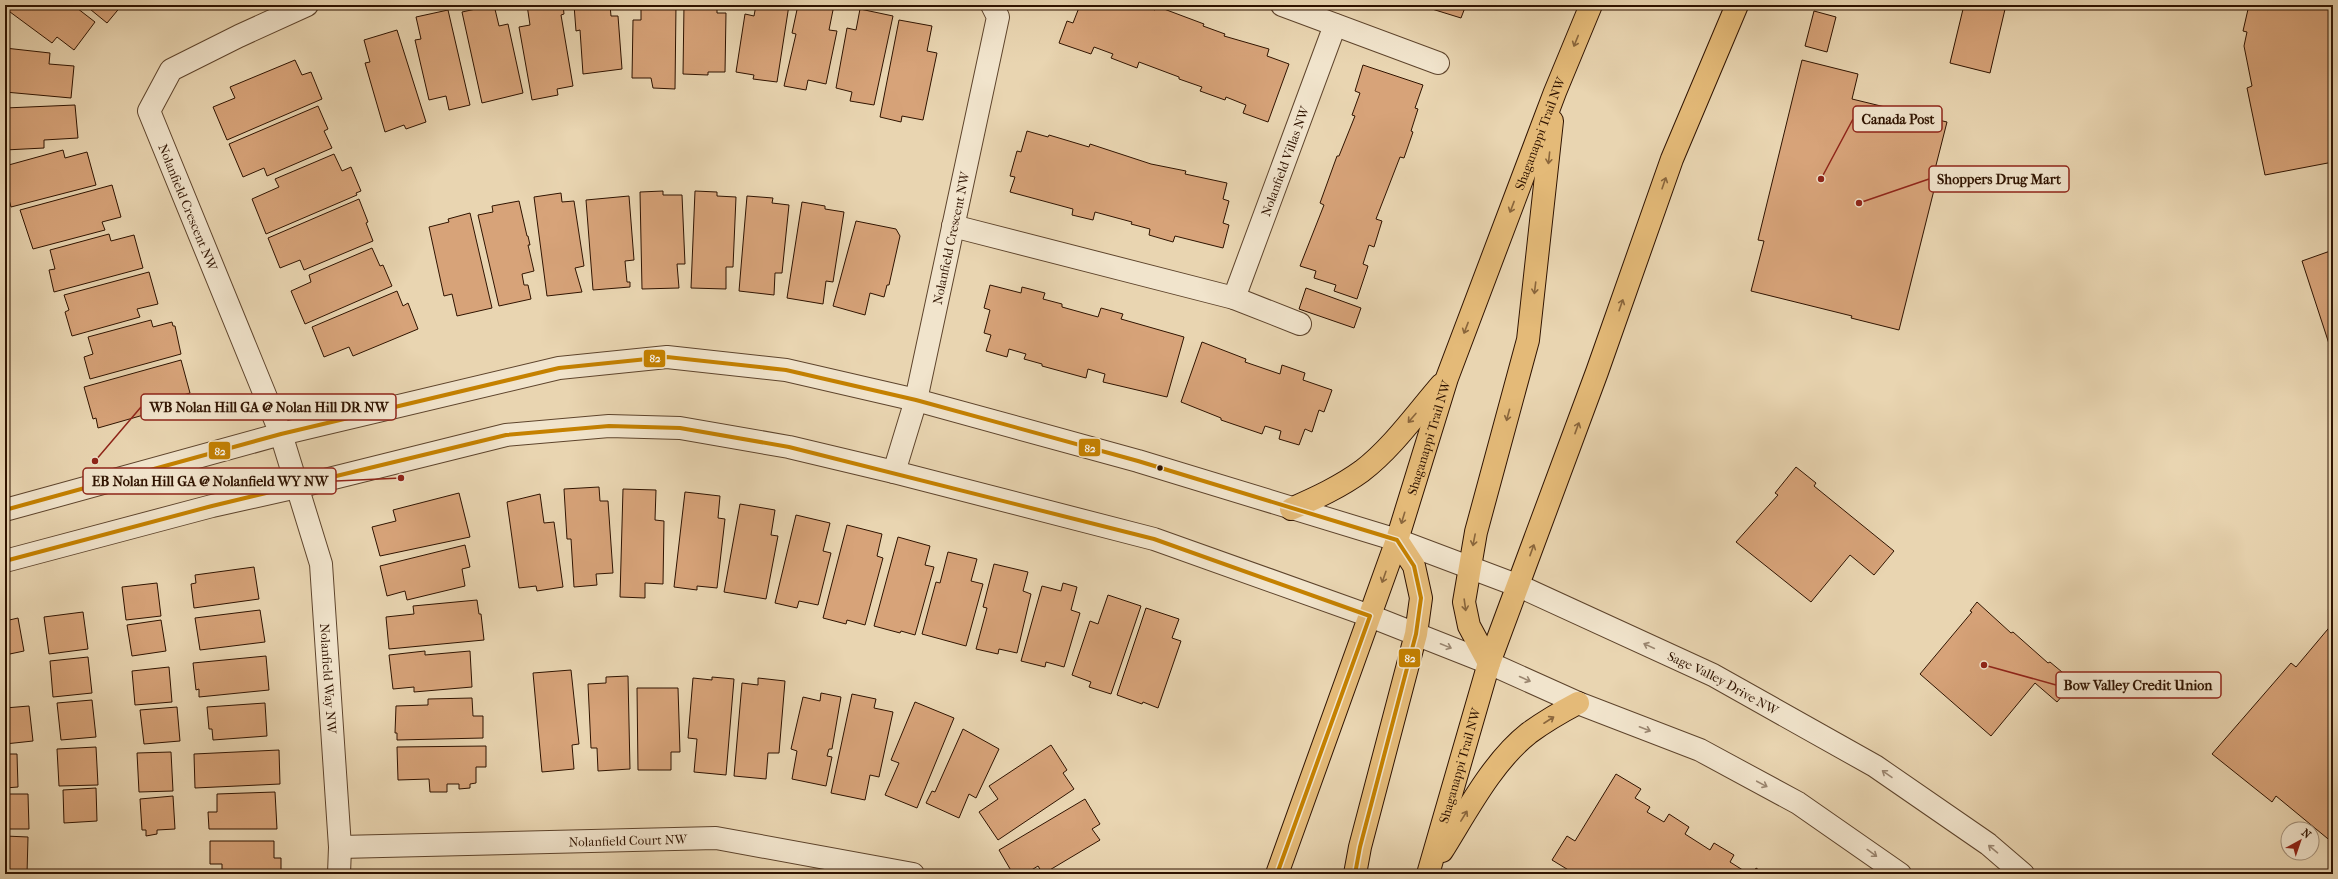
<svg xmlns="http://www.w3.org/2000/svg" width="2338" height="879" viewBox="0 0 2338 879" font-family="'IM FELL French Canon',serif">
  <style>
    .building { fill: #d7a379; stroke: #2f1300 }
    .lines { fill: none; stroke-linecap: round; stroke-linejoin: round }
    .minor-casing { stroke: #5e442c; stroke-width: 24 }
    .major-casing { stroke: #2f1300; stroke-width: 24 }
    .minor { stroke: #f1e4cc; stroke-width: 22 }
    .major { stroke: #e4ba78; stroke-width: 22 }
    .bus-1-casing { stroke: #f1e4cc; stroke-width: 7 }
    .bus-1 { stroke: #c58100; stroke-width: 4 }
    .oneway { stroke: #8a663c }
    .oneway2 { stroke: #9a8670 }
    .bus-dot { fill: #2f1300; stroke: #f1e4cc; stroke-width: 1.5 }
    .labels { text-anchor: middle; stroke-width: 4; stroke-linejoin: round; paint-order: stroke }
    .street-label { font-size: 13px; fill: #2f1300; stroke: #f1e4cc }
    .leader { fill: none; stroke: #8f2418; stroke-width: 1.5 }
    .callout-dot { fill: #8f2418; stroke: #f1e4cc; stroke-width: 1.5 }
    .callout { fill: #f1e4cc; stroke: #8f2418; stroke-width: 1.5 }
    .callout-label { font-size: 14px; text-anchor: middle; font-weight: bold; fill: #2f1300 }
    .line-badge { stroke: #f1e4cc; stroke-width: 1.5 }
    .badge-label { font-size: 11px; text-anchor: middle; font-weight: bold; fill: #fff }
  </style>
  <rect width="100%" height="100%" fill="#e9d5b1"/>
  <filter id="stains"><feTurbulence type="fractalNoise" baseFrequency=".005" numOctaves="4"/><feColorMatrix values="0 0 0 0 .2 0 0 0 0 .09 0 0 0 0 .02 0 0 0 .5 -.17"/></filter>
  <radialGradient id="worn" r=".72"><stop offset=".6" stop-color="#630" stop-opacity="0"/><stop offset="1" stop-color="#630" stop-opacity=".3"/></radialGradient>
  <path class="building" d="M9,5h64l22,17 -21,28 -17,-13 -5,6 -46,-34z
    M85,5h37l-15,18z
    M494,5l5,21 9,-2 15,69 -41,10 -20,-91z
    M527,5h36l1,9 -3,1 12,71 -16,3 1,6 -26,5 -13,-73 11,-2z
    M574,5h36l1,11h7l4,53 -39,5 -3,-44 -4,1z
    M641,5h35l-1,84 -22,-1 -2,-10h-19l1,-58h8z
    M684,5h33v8h9l-1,59h-17v3l-25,-1z
    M756,5h33l-12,77 -24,-3 1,-4 -18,-3 9,-58 9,2z
    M798,5h36l-5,25 8,1 -11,53 -18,-4 -2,10 -22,-4 12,-52 -4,-1z
    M1080,5h61l14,5 1,-4 48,18 -1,2 22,8 -1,2 45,13 -2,7 22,8 -21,58 -25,-9 3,-8 -20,-8 -1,3 -25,-9 2,-4 -23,-8v-2l-40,-15 -2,6 -26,-10 2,-4 -19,-7 -3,7 -32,-11 8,-22 6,2z
    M1419,5h47l-5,13z
    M1964,5h42l-16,68 -40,-10z
    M2249,5h84v26l-3,14 3,-1v118l-68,13 -18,-87 5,-2 -8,-40 3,-14 -4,-1z
    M860,9l33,7 -19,89 -24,-4 2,-9 -16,-4 11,-60 9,2z
    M448,10l22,95 -21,5 -3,-14 -17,4 -14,-60 6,-1 -5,-22z
    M1814,11l22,6 -9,35 -22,-6z
    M899,20l33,6 -5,25 10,2 -14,67 -21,-4 -1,6 -21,-5z
    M397,30l29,92 -20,7 -2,-4 -19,7 -20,-69 5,-1 -6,-22z
    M5,48l45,5 -1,11 25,2 -3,32 -66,-6z
    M295,60l7,15 9,-3 11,27 -95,41 -14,-33 22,-9 -5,-11z
    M1802,60l56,14 -6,25 95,23 -14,55 4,1 -38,152 -48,-12 1,-2 -101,-25 13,-50 -6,-1z
    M1363,65l60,20 -8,23 3,1 -7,22 2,1 -9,26 -4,-1 -24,62 6,2 -8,26 -5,-2 -6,19 5,2 -11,33 -23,-8 2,-6 -22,-7 2,-7 -16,-5 24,-61 -4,-2 17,-47h2l16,-40 -3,-1 8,-22 -5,-2z
    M75,105l3,33 -34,2v8l-39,2v-42z
    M318,106l10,23 -4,2 8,17 -65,28 -3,-8 -21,9 -14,-33z
    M1027,131l21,6 1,-2 40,12 1,-3 61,20 35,7 -1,3 42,9 -4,16 6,2 -6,22 6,2 -6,23 -48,-12 -2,6 -24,-7 1,-6 -19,-5 1,-2 -37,-10 -2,8 -21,-5 1,-6 -63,-17 5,-15 -5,-1 7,-25 4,1z
    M63,150l2,8 22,-6 9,33 -85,22 -4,-15h-2v-26z
    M334,154l8,17 9,-4 10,24 -5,2 1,2 -91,39 -14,-35 27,-12 -4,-8z
    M112,185l9,32 -19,5 3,8 -72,19 -13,-39z
    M663,191v4h19l3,69h-8l2,24 -37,1 -2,-97z
    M695,191l22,1v4l19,1 -3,70h-7v22l-35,-1z
    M561,193l1,9 12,-1 10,65 -9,2 7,24 -35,4 -13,-99z
    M629,196l5,64 -9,1 2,21h3v5l-37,3 -7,-90z
    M747,196l26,2 -1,5 17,2 -7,68h-7l-1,22 -35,-4z
    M359,199l9,23 -2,1 7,18 -69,29 -4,-10 -20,8 -12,-30z
    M519,201l8,35h1l2,9h-2l6,26 -12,3 2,11h4l3,14 -32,7 -21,-91 15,-3 -1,-6z
    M802,202l23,4v3l19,3 -11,70 -7,-1 -3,23 -36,-6z
    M470,213l22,95 -35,8 -5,-22 -8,2 -15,-69 20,-5 -1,-3z
    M856,221l40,8 4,7 -11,49h-2l-3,12 -14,-4 -5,22 -32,-9z
    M109,234l2,7 23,-6 9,33 -89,24 -5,-22 6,-1 -5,-19z
    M372,248l8,18 3,-1 9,21 -87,38 -14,-33 20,-9 -2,-7z
    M2333,250v106l-31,-95z
    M149,272l9,32 -21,5 3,8 -68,19 -7,-24 4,-2 -5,-15z
    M990,285l31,8 1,-6 23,6 -2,6 19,5v3l36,10 3,-9 22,6 -2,5 63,18 -17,60 -64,-15 2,-8 -17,-5 -2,9 -44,-12v-2l-18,-5 2,-5 -17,-5 -2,8 -21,-6 5,-16 -7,-2 6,-23 -6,-2z
    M1306,288l55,20 -7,20 -55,-19z
    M397,291l6,15 5,-3 10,26 -65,27 -4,-9 -25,10 -12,-30z
    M151,320l2,7 19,-5 1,4h2l6,28 -91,25 -6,-22 9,-3 -5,-17z
    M1202,342l44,17 -1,3 35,12 2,-9 23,8 -2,7 29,10 -8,22 -5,-2 -7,22 -7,-3 -6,16 -20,-6 2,-8 -16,-5 -3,8 -41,-14v-2l-40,-16z
    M181,360l9,33 -24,7 2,8 -70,20 -2,-10 -3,1 -9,-32z
    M1796,467l20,16 -2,3 80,65 -20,24 -24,-20 -39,47 -75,-60 42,-47 -3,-2z
    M599,487l1,14h8l5,72 -17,1 1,11 -23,2 -3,-48h-4l-3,-50z
    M623,489l33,1 -1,30 9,1 -1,63 -18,-1v15l-25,-1z
    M685,492l35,4 -2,22 7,1 -8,69 -20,-2v4l-23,-3z
    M459,493l11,44 -90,19 -8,-29 24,-6 -3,-11z
    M540,494l4,29 10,-1 9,65 -26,4 -1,-5 -17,2 -12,-86z
    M740,504l35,6 -4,25 7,1 -12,63 -42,-7z
    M796,515l34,8 -7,28 8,2 -13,52 -19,-4 -2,7 -22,-5z
    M847,525l35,9 -5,22 6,2 -18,67 -18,-5 -1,4 -23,-6z
    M898,537l32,9 -5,19 9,2 -19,68 -14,-4 -1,2 -26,-7z
    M465,545l5,22 -8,2 3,17 -58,14 -2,-9 -18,5 -7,-30z
    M948,552l29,7 -6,22 12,3 -17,62 -44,-12 14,-52 4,1z
    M994,564l34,8 -5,19 8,3 -14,59 -18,-4 -1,5 -22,-5 11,-41 -4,-1z
    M254,567l5,32 -65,9 -3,-24 5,-1 -1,-8z
    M157,583l4,33 -35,4 -4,-33z
    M1063,583l14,4 -6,23 9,3 -16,54 -18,-5 -1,5 -24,-6 21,-75 19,5z
    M1108,595l33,11 -30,88 -22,-7 2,-5 -19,-7 18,-54 8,3z
    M477,600l2,14h2l3,26 -95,9 -3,-32 28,-3 -1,-8z
    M1977,602l34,31 2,-1 35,31 2,-1 24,20 -17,20 -22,-19 -44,53 -71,-62 52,-62 -2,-1z
    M1146,608l33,11 -7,19 9,3 -23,67 -15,-6 -1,2 -25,-9z
    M260,610l5,32 -65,8 -5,-32z
    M83,612l5,37 -39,5 -5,-37z
    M18,618l6,33 -19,4v-34z
    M161,620l5,31 -34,5 -5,-31z
    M2333,623v220l-57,-47 -4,6 -60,-48 79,-91 5,4z
    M425,651v4l45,-4 2,36 -58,5v-5l-21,2 -4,-34z
    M266,656l3,34 -70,7v-8l-3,1 -3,-27z
    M88,657l4,36 -39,4 -3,-36z
    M5,667l4,34h-4z
    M169,667l3,35 -37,3 -3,-34z
    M571,670l8,74 -7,1 2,24 -32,3 -9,-99z
    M628,676l2,93 -32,2 -1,-23h-6l-3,-64 18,-1v-6z
    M712,677l22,2 -8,96 -32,-3 3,-33 -9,-1 5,-60 19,2z
    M758,678l27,3 -6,72h-11l-2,26 -32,-3 8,-93 16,2z
    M637,688h41l2,64h-9v18h-33z
    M821,693l20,4 -9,52h-3l-2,7 5,1 -6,29 -34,-7 5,-28 -6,-2 12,-52 17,4z
    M852,694l24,5 -2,9 19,4 -14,65 -9,-2 -5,25 -34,-7z
    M472,698l1,18h10v22l-86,2v-7h-2l1,-27 32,-1v-6z
    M92,700l4,37 -35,3 -4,-37z
    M915,702l39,16 -37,90 -32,-13 14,-32 -8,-3z
    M265,703l2,33 -54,4 -1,-11h-3l-2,-22z
    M29,706l4,35 -28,3v-36z
    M177,707l3,34 -36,3 -4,-34z
    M963,729l36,20 -23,49 -7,-4 -10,24 -33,-15 6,-12 3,1z
    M1051,745l16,25 -4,3 11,16 -76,51 -19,-28 19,-13 -9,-13z
    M486,746v21h-10v16l-6,1v4l-11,1v-5h-12v8h-17l-1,-13 -31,1 -1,-33z
    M96,747l2,38 -39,1 -2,-37z
    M279,750l1,34 -85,4 -1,-34z
    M171,752l2,39 -34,1 -2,-39z
    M5,754h12l1,33 -13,1z
    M1616,774l25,15 -6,9 15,9 -3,5 17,10 5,-8 20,13 -4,7 25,16 4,-7 20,12 -4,7 19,12h-174l-23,-14 15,-24 8,5z
    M96,788l1,33 -33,2 -1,-33z
    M275,792l2,37h-68l-1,-17h9v-18z
    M5,794h23l1,35h-24z
    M173,796l2,33 -18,1v4l-11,2v-6h-4l-2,-31z
    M1085,799l15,25 -8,5 8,11 -57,34 -5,-8 -13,8h-12l-14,-24z
    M5,836l23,1 -1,37h-22z
    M210,841h64v17h7v15h-59v-9h-12z
    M1756,868l9,6h-12z"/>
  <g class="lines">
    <defs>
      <g id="minor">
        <path id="s1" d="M307,5l-68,31 -68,34 -22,41 132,323 40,130 19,283 -1,27"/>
        <path d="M1282,5l156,58"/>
        <path d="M953,226l281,72 66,26"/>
        <path id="s2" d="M1234,298l101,-273"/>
        <path id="s3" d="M894,472l22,-72 82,-383 -6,-12"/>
        <path id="s4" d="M5,510l276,-76 278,-66 108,-11 119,13 130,30 222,61 259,79 122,46 194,89 162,91 113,78 35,30"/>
        <path d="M5,561l207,-55 85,-19 209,-52 103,-9 71,2 109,19 105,25 260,67 216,77 119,47 89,40 122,47 98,53 102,71"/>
        <path id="s5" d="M340,847l376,-9 197,36"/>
      </g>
      <g id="major">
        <path d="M1291,509c25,-11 49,-22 71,-38 30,-23 54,-57 79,-86"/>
        <path d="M1489,663l-20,-37 -5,-24 12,-70 52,-192 24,-219"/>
        <path d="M1442,851c24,-38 50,-89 87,-118 15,-11 32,-21 49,-30"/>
        <path id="s6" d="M1277,874l120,-334 50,-162 108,-286 36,-87"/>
        <path d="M1355,874l5,-27 56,-213 5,-36 -7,-32 -17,-26"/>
        <path id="s7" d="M1428,874l61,-211 108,-291 75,-213 65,-154"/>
      </g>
    </defs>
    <use href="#minor" class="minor-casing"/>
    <use href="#major" class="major-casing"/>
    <use href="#minor" class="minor"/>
    <use href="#major" class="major"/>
    <defs>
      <path id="bus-1" d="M5,510l276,-76 278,-66 108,-11 119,13 130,30 222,61 259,79 17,26 7,32 -5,36 -56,213 -5,27
        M5,561l207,-55 294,-71 103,-9 71,2 109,19 365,92 216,77 -93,258"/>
    </defs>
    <use href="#bus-1" class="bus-1-casing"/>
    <use href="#bus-1" class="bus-1"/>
  </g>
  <defs><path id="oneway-shaft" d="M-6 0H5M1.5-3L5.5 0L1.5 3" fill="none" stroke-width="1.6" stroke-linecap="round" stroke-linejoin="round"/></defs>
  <g class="oneway">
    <use href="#oneway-shaft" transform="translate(1576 41) rotate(112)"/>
    <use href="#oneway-shaft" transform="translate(1549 158) rotate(96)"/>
    <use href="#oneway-shaft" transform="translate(1664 183) rotate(-71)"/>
    <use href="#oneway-shaft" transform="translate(1512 207) rotate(111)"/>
    <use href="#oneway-shaft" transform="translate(1535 288) rotate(97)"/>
    <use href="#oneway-shaft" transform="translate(1621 305) rotate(-71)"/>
    <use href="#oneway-shaft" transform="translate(1466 328) rotate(111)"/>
    <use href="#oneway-shaft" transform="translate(1508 415) rotate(105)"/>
    <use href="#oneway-shaft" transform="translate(1412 418) rotate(131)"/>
    <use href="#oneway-shaft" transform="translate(1577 428) rotate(-70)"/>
    <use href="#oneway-shaft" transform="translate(1403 518) rotate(107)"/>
    <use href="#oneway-shaft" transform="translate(1474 540) rotate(101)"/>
    <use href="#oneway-shaft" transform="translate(1532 550) rotate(-70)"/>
    <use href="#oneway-shaft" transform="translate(1384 577) rotate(109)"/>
    <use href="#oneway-shaft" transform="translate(1465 605) rotate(82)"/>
    <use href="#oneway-shaft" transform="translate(1549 720) rotate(-33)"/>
    <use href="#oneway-shaft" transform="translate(1464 816) rotate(-58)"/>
  </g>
  <g class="oneway2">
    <use href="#oneway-shaft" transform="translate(1446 646) rotate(22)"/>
    <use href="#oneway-shaft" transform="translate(1649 646) rotate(-155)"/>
    <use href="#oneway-shaft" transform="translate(1525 679) rotate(24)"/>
    <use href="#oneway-shaft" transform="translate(1645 729) rotate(21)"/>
    <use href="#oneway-shaft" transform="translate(1887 774) rotate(-145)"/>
    <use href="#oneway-shaft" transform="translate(1762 784) rotate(28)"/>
    <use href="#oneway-shaft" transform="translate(1993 849) rotate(-140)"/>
    <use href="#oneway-shaft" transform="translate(1872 853) rotate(36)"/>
  </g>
  <circle class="bus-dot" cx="1160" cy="468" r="3.5"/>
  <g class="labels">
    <g class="street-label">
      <text dy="5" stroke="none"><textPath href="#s6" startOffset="786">Shaganappi Trail NW</textPath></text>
      <text dy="5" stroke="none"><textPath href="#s2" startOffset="146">Nolanfield Villas NW</textPath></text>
      <text dy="5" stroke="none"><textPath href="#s1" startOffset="301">Nolanfield Crescent NW</textPath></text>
      <text dy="5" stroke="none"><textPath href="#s3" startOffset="241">Nolanfield Crescent NW</textPath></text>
      <text dy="5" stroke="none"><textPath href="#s6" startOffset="462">Shaganappi Trail NW</textPath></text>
      <text dy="5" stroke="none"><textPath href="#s1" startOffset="797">Nolanfield Way NW</textPath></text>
      <text dy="5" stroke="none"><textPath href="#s4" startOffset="1791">Sage Valley Drive NW</textPath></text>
      <text dy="5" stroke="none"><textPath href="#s7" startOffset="113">Shaganappi Trail NW</textPath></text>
      <text dy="5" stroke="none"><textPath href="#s5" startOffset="288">Nolanfield Court NW</textPath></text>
    </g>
  </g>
  <path class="leader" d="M1821 179L1853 119M1859 203L1929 179M95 461L141 407M401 478L336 481M1984 665L2056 685"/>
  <g class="callout-dot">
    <circle cx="1821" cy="179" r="4"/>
    <circle cx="1859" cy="203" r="4"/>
    <circle cx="95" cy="461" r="4"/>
    <circle cx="401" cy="478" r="4"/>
    <circle cx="1984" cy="665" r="4"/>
  </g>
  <g class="callout">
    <rect x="1853" y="106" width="89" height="26" rx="4"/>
    <rect x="1929" y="166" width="140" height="26" rx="4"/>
    <rect x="141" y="394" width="255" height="26" rx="4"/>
    <rect x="83" y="468" width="253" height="26" rx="4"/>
    <rect x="2056" y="672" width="165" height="26" rx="4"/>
  </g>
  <g class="callout-label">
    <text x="1898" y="124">Canada Post</text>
    <text x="1999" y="184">Shoppers Drug Mart</text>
    <text x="269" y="412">WB Nolan Hill GA @ Nolan Hill DR NW</text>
    <text x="210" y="486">EB Nolan Hill GA @ Nolanfield WY NW</text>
    <text x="2138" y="690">Bow Valley Credit Union</text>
  </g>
  <g class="line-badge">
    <rect x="643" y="349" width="23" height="19" rx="4" fill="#c58100"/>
    <rect x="1078" y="438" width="23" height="19" rx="4" fill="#c58100"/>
    <rect x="208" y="441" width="23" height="19" rx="4" fill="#c58100"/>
    <rect x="1398" y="648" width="23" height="20" rx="4" fill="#c58100"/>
  </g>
  <g class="badge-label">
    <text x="655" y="362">82</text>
    <text x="1090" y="452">82</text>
    <text x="220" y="455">82</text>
    <text x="1410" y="662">82</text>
  </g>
  <rect width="2338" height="879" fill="none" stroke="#e9d5b1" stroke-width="20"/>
  <rect x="6" y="6" width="2326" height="867" fill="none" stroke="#2f1300" stroke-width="2"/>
  <rect x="10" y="10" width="2318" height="859" fill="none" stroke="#2f1300"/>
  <g transform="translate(2300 841) rotate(40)"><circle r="19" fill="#f1e4cc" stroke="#a3907a"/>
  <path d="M0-3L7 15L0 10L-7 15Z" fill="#8f2418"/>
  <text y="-6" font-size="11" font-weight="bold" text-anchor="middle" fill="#2f1300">N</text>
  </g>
  <rect width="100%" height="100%" filter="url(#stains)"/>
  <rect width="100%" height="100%" fill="url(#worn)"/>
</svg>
